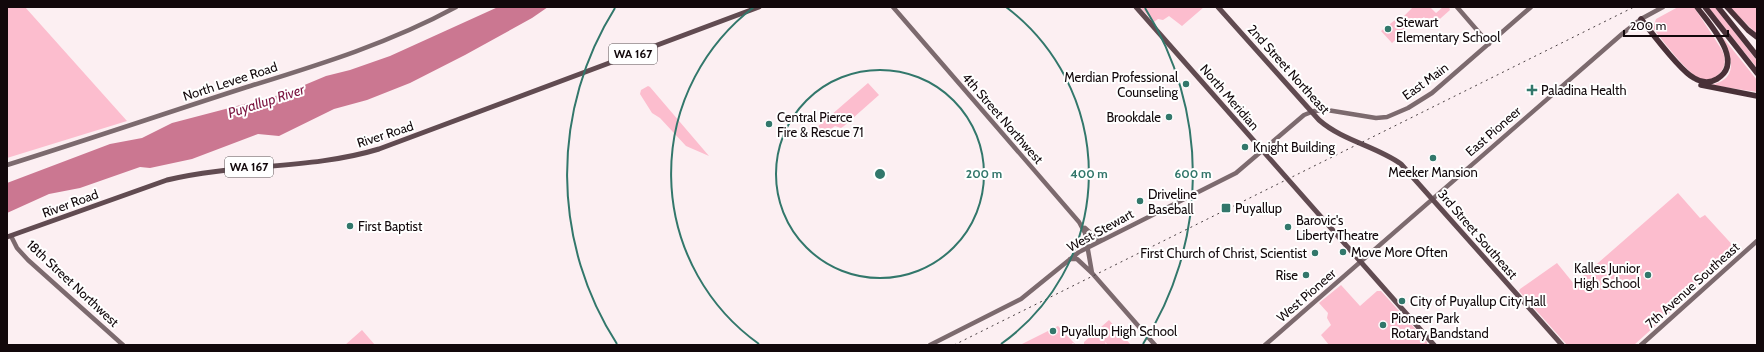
<svg xmlns="http://www.w3.org/2000/svg" width="1764" height="352" viewBox="0 0 1764 352" font-family="Cabin,sans-serif">
  <style>
    .green { fill: #fcbdce }
    .water { fill: #cb7791 }
    .lines { fill: none; stroke-linecap: round; stroke-linejoin: round }
    .secondary { stroke: #7c6a6e; stroke-width: 4.5 }
    .primary { stroke: #614b51; stroke-width: 5 }
    .highway { stroke: #493138; stroke-width: 5.5 }
    .rail { stroke: #4a3f42; stroke-width: 1; stroke-dasharray: 2 4; stroke-linecap: butt }
    .ring { fill: none; stroke: #32776b; stroke-width: 2 }
    .poi-dot { fill: #32776b; stroke: #fff; stroke-width: 1.5 }
    .labels { text-anchor: middle; stroke-width: 4; stroke-linejoin: round; paint-order: stroke }
    .shield { fill: #fff; stroke: #595254; stroke-width: 1 }
    .shield-label { font-size: 12px; font-weight: bold; fill: #12080b }
    .poi-label { font-size: 13px; fill: #12080b; stroke: #fff; text-anchor: start }
    .street-label { font-size: 13px; fill: #12080b; stroke: #fff }
    .water-label { font-size: 14px; font-style: italic; fill: #7b1641; stroke: #fff }
    .centre { fill: #32776b; stroke: #fff; stroke-width: 2 }
    .ring-label { font-size: 12px; text-anchor: middle; font-weight: bold; fill: #32776b; stroke: #fff; stroke-width: 4; stroke-linejoin: round; paint-order: stroke }
  </style>
  <rect width="100%" height="100%" fill="#fceff2"/>
  <path class="green" d="M7,7h18l102,114 -120,37z
    M1140,7h64l-22,19 -13,-10 -6,4 -5,-1 -4,3z
    M1413,7h17l6,6 7,-6h6l1,3 -18,16 -8,-9 -14,11v-3l-7,-8z
    M1678,7h16l28,43c4,8 4,16 -2,23 -5,5 -13,9 -20,6 -12,-5 -38,-39 -47,-51l3,-9z
    M1708,7h7l42,54v7z
    M1729,7h28v27z
    M1402,18l7,7 -1,3 -16,15 -11,-12 14,-11 2,4z
    M1717,30l40,50v12l-47,-7c35,-7 18,-36 7,-55z
    M868,83l11,12 -35,31 -3,2 -6,-2 -14,10 -6,-7z
    M648,86l2,1 59,69 -23,-10 -26,-28 -8,-5 -12,-19 1,-4z
    M1678,193l22,25 5,-3 33,36 -104,94h-67l-48,-54 1,-2 37,-26 17,21z
    M1341,285l19,21 17,-15h4l46,51v3h-98l-8,-10 10,-10 -4,-7 1,-5 -9,-10z
    M1109,320l22,25h-23l-3,-3 1,3h-22v-3z
    M1058,326l18,19 -3,-2 -3,2h-50z
    M362,330l13,15h-30z"/>
  <path class="water" d="M498,7h50l-16,11 -67,37 -55,28 -43,17 -33,9 -55,27 -21,-2 -66,25 -42,9 -10,-1 -60,21 -31,6 -42,19v-30l103,-39 32,-6 30,-15 111,-29 43,-18 24,-6 40,-14z"/>
  <g class="lines">
    <path class="secondary" d="M893,7l186,215 6,11 7,40
      M1457,7l32,37
      M7,165c80,-25 159,-52 240,-78 71,-22 143,-44 209,-80
      M1085,228l12,11 6,1
      M11,236l6,12 11,12 95,85
      M1070,259h7l15,14 63,72
      M930,345l91,-46 58,-47 157,-79 68,-58 10,-4 13,-1 49,8 11,-1 21,-9 24,-15 99,-86
      M1265,345l357,-311 19,-15 22,-12
      M1641,345l116,-104"/>
    <path class="primary" d="M1136,7l298,338
      M1218,7l101,113c24,21 57,26 82,44l161,181
      M7,237l160,-57c70,-17 143,-10 212,-31l380,-142"/>
    <path class="highway" d="M1705,7l52,66
      M1718,7l39,49
      M1727,7l21,23 9,7
      M1641,19c11,14 39,52 53,59 8,5 16,5 23,1 29,-17 -8,-55 -20,-72
      M1701,85l56,11"/>
    <path class="rail" d="M954,345l680,-338"/>
  </g>
  <g class="ring">
    <circle cx="880" cy="174" r="104"/>
    <path d="M759 344A209 209 0 0 1 754 7M1006 7A209 209 0 0 1 1001 344"/>
    <path d="M617 344A313 313 0 0 1 615 8M1145 8A313 313 0 0 1 1143 344"/>
  </g>
  <g class="poi-dot">
    <circle cx="1388" cy="29" r="4"/>
    <circle cx="1186" cy="84" r="4"/>
    <path d="M1530 84h4v4h4v4h-4v4h-4v-4h-4v-4h4z"/>
    <circle cx="1169" cy="117" r="4"/>
    <circle cx="769" cy="124" r="4"/>
    <circle cx="1245" cy="147" r="4"/>
    <circle cx="1433" cy="158" r="4"/>
    <circle cx="1140" cy="201" r="4"/>
    <rect x="1221" y="203" width="10" height="10" rx="2"/>
    <circle cx="350" cy="226" r="4"/>
    <circle cx="1288" cy="227" r="4"/>
    <circle cx="1343" cy="252" r="4"/>
    <circle cx="1315" cy="253" r="4"/>
    <circle cx="1306" cy="275" r="4"/>
    <circle cx="1648" cy="275" r="4"/>
    <circle cx="1402" cy="301" r="4"/>
    <circle cx="1383" cy="325" r="4"/>
    <circle cx="1053" cy="331" r="4"/>
  </g>
  <g class="labels">
    <g class="shield">
      <rect x="609" y="44" width="48" height="20" rx="3"/>
      <rect x="225" y="157" width="48" height="20" rx="3"/>
    </g>
    <g class="shield-label">
      <text x="633" y="58">WA 167</text>
      <text x="249" y="171">WA 167</text>
    </g>
    <g class="poi-label">
      <text x="1396" y="27">Stewart<tspan x="1396" dy="15">Elementary School</tspan></text>
      <text x="1178" y="82" text-anchor="end">Merdian Professional<tspan x="1178" dy="15">Counseling</tspan></text>
      <text x="1541" y="95">Paladina Health</text>
      <text x="777" y="122">Central Pierce<tspan x="777" dy="15">Fire &amp; Rescue 71</tspan></text>
      <text x="1161" y="122" text-anchor="end">Brookdale</text>
      <text x="1253" y="152">Knight Building</text>
      <text x="1433" y="177" text-anchor="middle">Meeker Mansion</text>
      <text x="1148" y="199">Driveline<tspan x="1148" dy="15">Baseball</tspan></text>
      <text x="1235" y="213">Puyallup</text>
      <text x="1296" y="225">Barovic's<tspan x="1296" dy="15">Liberty Theatre</tspan></text>
      <text x="358" y="231">First Baptist</text>
      <text x="1351" y="257">Move More Often</text>
      <text x="1307" y="258" text-anchor="end">First Church of Christ, Scientist</text>
      <text x="1640" y="273" text-anchor="end">Kalles Junior<tspan x="1640" dy="15">High School</tspan></text>
      <text x="1298" y="280" text-anchor="end">Rise</text>
      <text x="1410" y="306">City of Puyallup City Hall</text>
      <text x="1391" y="323">Pioneer Park<tspan x="1391" dy="15">Rotary Bandstand</tspan></text>
      <text x="1061" y="336">Puyallup High School</text>
    </g>
    <g class="street-label">
      <text transform="translate(1289 69) rotate(48)" y="5">2nd Street Northeast</text>
      <text transform="translate(230 81) rotate(-18)" y="5">North Levee Road</text>
      <text transform="translate(1425 81) rotate(-36)" y="5">East Main</text>
      <text transform="translate(1230 97) rotate(49)" y="5">North Meridian</text>
      <text transform="translate(1003 118) rotate(49)" y="5">4th Street Northwest</text>
      <text transform="translate(1493 131) rotate(-41)" y="5">East Pioneer</text>
      <text transform="translate(385 134) rotate(-18)" y="5">River Road</text>
      <text transform="translate(70 203) rotate(-20)" y="5">River Road</text>
      <text transform="translate(1100 230) rotate(-29)" y="5">West Stewart</text>
      <text transform="translate(1478 234) rotate(49)" y="5">3rd Street Southeast</text>
      <text transform="translate(73 283) rotate(43)" y="5">18th Street Northwest</text>
      <text transform="translate(1692 285) rotate(-42)" y="5">7th Avenue Southeast</text>
      <text transform="translate(1306 295) rotate(-41)" y="5">West Pioneer</text>
    </g>
    <g class="water-label">
      <text transform="translate(266 101) rotate(-18)" y="5">Puyallup River</text>
    </g>
  </g>
  <circle cx="880" cy="174" r="6" class="centre"/>
  <g class="ring-label">
    <text x="984" y="178">200 m</text>
    <text x="1089" y="178">400 m</text>
    <text x="1193" y="178">600 m</text>
  </g>
  <rect width="1764" height="352" fill="none" stroke="#12080b" stroke-width="16"/>
  <path d="M1624 30v6h104v-6" fill="none" stroke="#12080b" stroke-width="2"/>
  <text x="1630" y="30" font-size="12" fill="#12080b" stroke="#ffffff" stroke-width="3" paint-order="stroke">200 m</text>
</svg>
